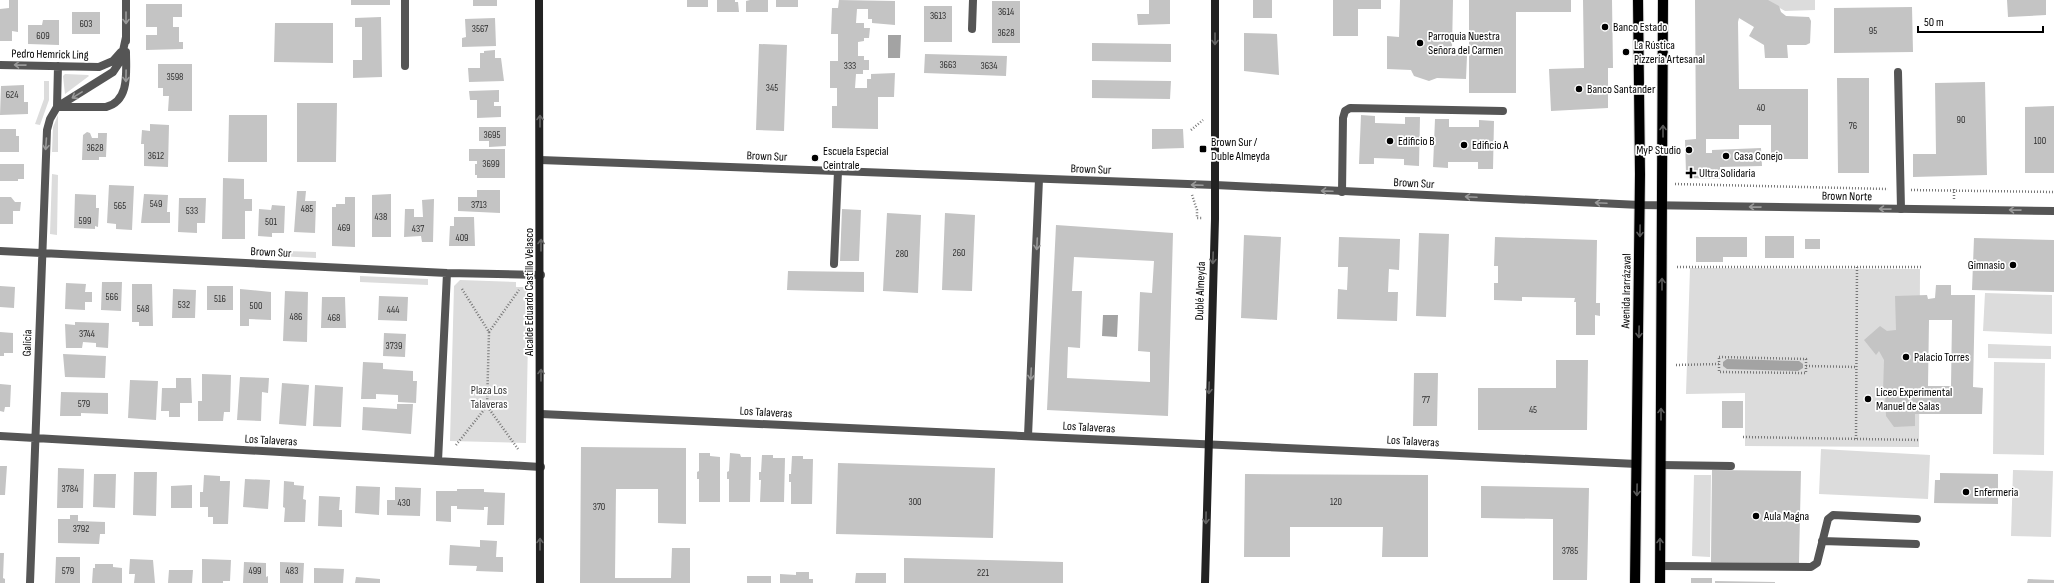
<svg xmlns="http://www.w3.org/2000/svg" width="2054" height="583" viewBox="0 0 2054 583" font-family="'Sofia Sans Condensed',sans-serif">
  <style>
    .green { fill: #dcdcdc }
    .water { fill: #a3a3a3 }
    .building { fill: #c4c4c4; fill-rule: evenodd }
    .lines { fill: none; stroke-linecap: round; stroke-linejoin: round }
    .primary-casing { stroke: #dbdbdb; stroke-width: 12 }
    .path { stroke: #777; stroke-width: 2.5; stroke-dasharray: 1 2; stroke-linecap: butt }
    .service { stroke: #555; stroke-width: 8 }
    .minor { stroke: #555; stroke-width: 8 }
    .tertiary { stroke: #555; stroke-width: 8 }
    .secondary { stroke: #222; stroke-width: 8 }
    .primary { stroke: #000; stroke-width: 10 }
    .oneway { stroke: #999 }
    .oneway2 { stroke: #646464 }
    .oneway3 { stroke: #595959 }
    .poi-dot { fill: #000; stroke: #fff; stroke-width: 1.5 }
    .labels { text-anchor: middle; stroke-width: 3.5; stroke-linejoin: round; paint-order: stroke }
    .number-label { font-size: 10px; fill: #313131 }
    .poi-label { font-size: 12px; fill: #000; stroke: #fff; text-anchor: start }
    .street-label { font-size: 12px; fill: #000; stroke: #fff }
    .park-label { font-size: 12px; fill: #333; stroke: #fff }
  </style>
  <rect width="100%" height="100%" fill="#fff"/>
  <path class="green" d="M1766,0h49v10l-30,1z
    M65,74l23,1 1,1 -24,18 -2,-18z
    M44,81h5v19l-9,25 -5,-1 9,-25z
    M58,115v37h-6l1,-25z
    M52,174l6,1 -1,60 -7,-1z
    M258,250l58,2v6l-58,-3z
    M1690,268l230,1 -1,178 -174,-1v-53l-59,1z
    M360,276l68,3v6l-68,-3z
    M460,280l56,2v5h13l-3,156 -76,-2 4,-155z
    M1985,293l67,2v39l-69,-3z
    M1988,344l63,2v13l-63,-1z
    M1994,362l51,1 -1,92 -51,-1z
    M1821,449l109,6 -2,44 -109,-5z
    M2013,470l40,1 -2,66 -40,-1z
    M1694,475h17l-1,82 -18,-1z"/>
  <path class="water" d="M888,35h13l-1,23h-12z
    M1103,315h15l-1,22 -15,-1z
    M1727,359l72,2 4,3v4l-5,3 -71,-2 -4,-3v-4z"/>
  <path class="building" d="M9,0h9v32l-6,-1v10h-12v-32l9,-1z
    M351,0h39v5h-39z
    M473,0h24v6h-24z
    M687,0h21v7h-21z
    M717,0h18v2h3l1,10h-22z
    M750,0h18v12h-22v-11z
    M776,0h22v7h-22z
    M839,0l56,1v24l-23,-2v-4h-4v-10h-11l-1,14h8v5h6l-1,10h-5v3l-6,1v14h6v4h5v10h-6v4h-7l-1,14h12v-9h4v-5l24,-1 -1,24h-16v32l-46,-1v-22h5v-18h-7v-27h8v-27h-7l1,-26h6z
    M1149,0h21v24l-32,1 -1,-11h12z
    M1253,0h19v18h-19z
    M1333,0h48v9h-23v27h-25z
    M1400,0h53l-1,49 15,7 -1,23 -29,-1 -8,3 -15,-5 -3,-6 -24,-1v-33l12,1z
    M1469,0h102v12h-55v81h-47z
    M1583,0h29l1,68h-5v40l-57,3 -2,-42 35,-1z
    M1695,0h73l11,6 2,6 5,4 23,1 2,4 -1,22 -4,2h-19l1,13h-23l-1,-13 -15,-9 5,-9 -15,-9 -1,4 1,67h69v70h-37v-34h-32v14h-33v14h6v-3l49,-2 1,18 -42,1v12l-31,-1 -3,-5 -1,-33 11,-1z
    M2007,0h39v15l-38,2z
    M992,1h28v42h-28z
    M146,4h36v13h-9v10h6v15h4v7l-37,1v-15h11v-8h-11z
    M924,6h28v36h-28z
    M1912,7l1,45 -79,1v-45z
    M72,12h28v22h-28z
    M381,17l1,60 -29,1v-18h9v-33h-7v-9z
    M495,18l1,28 -34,1v-9l4,-1 -1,-18z
    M43,20h16v25l-31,-1v-19h14z
    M275,23h58v40l-59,-1z
    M1244,33l33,1 2,41 -35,-4z
    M1092,43l79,1v18l-79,-1z
    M759,44l28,1 -3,86 -28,-1z
    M495,50v8h6l3,23 -35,1 -1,-14h12v-15h4v-2z
    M925,54l82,2 -1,20 -82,-3z
    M158,64h34v47h-24l1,-15h-6v-8h-5z
    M1837,78h32v95h-31z
    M1092,80l79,1 -1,18 -78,-1z
    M1985,82l2,93 -74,2v-23h23l-1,-71z
    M24,85v17h4v12l-28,1 1,-29z
    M499,90v12h-5v4h7v11l-24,1v-18h-7l-1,-9z
    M297,103h40l-1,59h-39z
    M2054,106v67h-29v-66z
    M229,115h38v47h-39z
    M1361,115l14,1v7l30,1v-7h15l-1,49 -15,-1v-6l-30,-1v6h-15z
    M1435,119h14v8h30v-7l15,1 -1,48h-15v-7h-30v6l-15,-1z
    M150,124l19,1 -1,42 -24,-1v-22h-3l1,-14 8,1z
    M479,127h27v19l-17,1v-6h-10z
    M0,129h16v7h3v16h-19z
    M1152,129h31l1,19 -32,1z
    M87,132l3,1 2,5h6v-5h9l-1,24h-7v3h-17l1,-25z
    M469,149h36v29h-28v-3h-2v-11h2v-3h-8z
    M0,164h24v15h-6v2h-18z
    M223,178l21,1v20h8v12h-7v28h-23z
    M109,185l25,1 -2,44 -16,-1v-5l-9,-1z
    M477,190h23v23l-42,-2v-14h19z
    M297,191h9l-1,10h11l-1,32 -21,-1z
    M75,194l21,1v13h3l-1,19 -3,-1v3l-21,-1z
    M144,194l24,1 -1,17h3v11h-29z
    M391,194v43h-19v-42z
    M0,197h11l4,5h6l-1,9h-7v13h-13z
    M345,197h10v50l-23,-1v-39h4v-3h9z
    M179,198h27l-1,25h-8v10l-19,-1z
    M434,199l-1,43h-11l-1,-6 -17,1 1,-28h9v8h9l-1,-17z
    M272,205l13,1 -1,27h-12v4l-14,-1 1,-27 12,1z
    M842,209l19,1 -2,51h-19z
    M887,213l34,2 -3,78 -35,-2z
    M945,213l30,2 -3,76 -30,-1z
    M454,217h20l1,29h-26l1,-20h4z
    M1056,225l117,8 -5,183 -121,-6zM1074,257l80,4 -2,32 -12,-1 -2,59 12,1v30l-83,-4 1,-31 12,1 2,-57h-10z
    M1419,233l30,1 -3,83 -30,-1z
    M1244,235l37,2 -4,83 -36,-2z
    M1765,236h29v22h-29z
    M1339,237l61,2 -1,31 -10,-1 -1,23h10l-1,29 -60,-2 1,-30 9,1 1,-23h-10z
    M1495,237l102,3 -1,63h4v13l-5,-1v20h-19v-33h-2l1,-4 -53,-1v4l-28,-1v-17h4v-17h-4z
    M1696,237h51v20h-24v5h-27z
    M1974,238l80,2v52l-82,-2z
    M1805,239h15v10h-15z
    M788,271l76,1v20l-77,-2z
    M102,282h20l-1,29 -20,-1z
    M66,283l20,1 -1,8h7v10h-7v8l-20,-1z
    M132,284h20l1,42h-14v-4h-7z
    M1936,285h15v10h24l-2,92 10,1 -1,26h-67v12l-21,1 -8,-11 -1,-23h-2l1,-33 -5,-9 -3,4 -12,-15 16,-14 7,5 9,-1 -1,-34 32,-1 1,4 7,-1zM1929,320h23l-1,66h-23z
    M0,286l15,1 -1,21 -14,-1z
    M207,286h26v24h-26z
    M173,289l23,1 -1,28h-23z
    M240,289l31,3v28l-22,-1v7h-9z
    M285,291l23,1 -1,50 -24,-1z
    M379,296l29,1 -1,24 -29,-1z
    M322,297h23l1,31h-25z
    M75,322l34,1 -1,25 -12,-1v-4l-13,-1 -1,6h-16l-1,-24 10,1z
    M0,332l13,1v20h-9v3h-4z
    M384,333l22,1 -1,23 -22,-1z
    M63,354l43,2 -1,22 -40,-1z
    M1556,360h32l-1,70h-109v-42h78z
    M363,362l20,1v6l30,2v10h4l-1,22 -18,-1v-7l-22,-1v5h-15z
    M1414,373h24l-1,53h-24z
    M202,374l29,1 -1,37h-6l-1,9h-25v-20h4z
    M240,377l29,1 -1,15 -6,-1 -1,29 -24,-1z
    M176,378h15l1,25h-12v14h-11v-6h-8l1,-23h14z
    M130,380l28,1 -2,39 -28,-2z
    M282,383l27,2 -3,41 -27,-2z
    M0,384l11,1 -1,22h-5l-1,5 -4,-1z
    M315,385l28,2 -2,40 -28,-1z
    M61,392l47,1v21l-27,-1v3h-21z
    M1722,401h21v27h-21z
    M397,404h16l-2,30 -49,-4 1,-23 34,2z
    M581,447l105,1v76l-28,-1v-34h-42l-1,89h56l1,-30h18v35h-110z
    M699,453h11v3l10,1v45h-21v-23h-2v-7l2,-1z
    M730,453l10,1 1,3h10l-1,45h-21v-23h-2v-7l2,-1z
    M762,455h11v3h12l-1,44h-24l1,-22h-2v-8h2z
    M792,456h11v3h10l-1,45h-21v-22h-2v-8h2z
    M838,463l157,5 -2,70 -157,-4z
    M0,466h7l-2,29h-5z
    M58,468l26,1 -1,39h-26z
    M1712,470l89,1 -2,92 -88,-1z
    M134,472h23l-1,44 -23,-1z
    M1940,473l58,1v30l-64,-1 1,-23h5z
    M94,474h22l-1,34 -22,-1z
    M1245,474l183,1v82h-46l1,-30h-93v30h-46z
    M204,475l16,1v5h10l-2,43h-15v-7h-5v-10h-8v-15h3z
    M245,479l25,1 -2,29 -25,-2z
    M284,481l10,1v3l10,1 -1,13 3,1 -1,22h-21l1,-14 -2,-1z
    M192,485v23h-21v-22z
    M356,486l24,1 -1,28 -24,-2z
    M1481,486l108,2 -2,92h-34v-61l-72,-1z
    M395,487l26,1 -1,28 -33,-1v-15h8z
    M457,489h27v3l21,1 -1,32h-17l1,-18h-4v3l-27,-1v-3h-6v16l-15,-1v-30h21z
    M319,496l21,1 -1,13h3v17l-24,-1z
    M70,515h8v6l27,1v12h-5l-1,10 -41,-1v-24h12z
    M480,540l17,1 -1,16h7v15l-27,-1 1,-5 -28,-1 1,-20 30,2z
    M0,553h4l-1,25 2,1v4h-5z
    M56,557h24v26h-25z
    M904,558l159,4v21h-159z
    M130,559l23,1 2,23h-21l1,-9h-6z
    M202,559l29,1 -1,21h-7v2h-21z
    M244,562l22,1v14l2,-1v7h-25z
    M280,562l24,1 -1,20h-23z
    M95,564h18v3l9,1v15h-30l1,-15h2z
    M314,568l30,1 -1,14h-29z
    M169,570h24l-1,13h-24z
    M796,572h13v7h4v4h-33v-9l16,1z
    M856,573h30v10h-31z
    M747,576h24v7h-24z
    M356,577l24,2v4h-25z
    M1691,578h21v5h-21z
    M2028,579l26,1v3h-27z
    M1715,581l60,1v1h-60z"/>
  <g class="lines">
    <defs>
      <path id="primary" d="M1635,583l5,-409 -2,-174
        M1660,583l3,-583"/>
    </defs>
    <use href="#primary" class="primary-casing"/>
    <path class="path" d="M1191,130l12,-10
      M1675,184l213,5
      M1911,190l143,2
      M1192,195l5,15v8h6
      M1954,199v-10
      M1677,267h246
      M462,289l27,43 -2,74 31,43
      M489,332l30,-42
      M1719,357l87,2v14l-87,-1z
      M1676,365l43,-1
      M1806,366l51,1
      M1743,437l177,3
      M1856,439l1,-172
      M456,445l31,-39"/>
    <path class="service" d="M1898,72l3,137
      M1342,192l1,-74 2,-7 5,-3 153,3
      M1028,436l11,-257
      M1661,465l70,1
      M1822,541l94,3
      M1660,566l151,1 6,-4 11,-44 5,-4 84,4"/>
    <path class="minor" d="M126,0v41
      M405,0v66
      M972,29l1,-29
      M0,65l99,2 14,-6 8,-9
      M57,107l1,-41
      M58,107h48c24,-6 20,-35 20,-55
      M0,251l447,22 94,2
      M834,264l4,-93
      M541,414l1096,50
      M0,436l541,31
      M438,461l9,-188
      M30,583l17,-453 3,-11 7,-12 56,-35 8,-12 5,-23"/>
    <path class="tertiary" d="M540,160l675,25 425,20 414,6"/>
    <path class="secondary" d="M539,0l1,583
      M1205,583l10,-364v-219"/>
    <use href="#primary" class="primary"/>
  </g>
  <defs><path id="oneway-shaft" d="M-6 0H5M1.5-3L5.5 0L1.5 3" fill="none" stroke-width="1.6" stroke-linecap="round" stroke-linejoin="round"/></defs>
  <g class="oneway">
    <use href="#oneway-shaft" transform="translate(126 18) rotate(90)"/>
    <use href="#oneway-shaft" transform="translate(20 65) rotate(-179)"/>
    <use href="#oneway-shaft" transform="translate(126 76) rotate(91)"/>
    <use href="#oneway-shaft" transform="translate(77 95) rotate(149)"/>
    <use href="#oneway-shaft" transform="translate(46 144) rotate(94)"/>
    <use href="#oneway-shaft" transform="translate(1197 185) rotate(-178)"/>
    <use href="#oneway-shaft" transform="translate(1327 191) rotate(-178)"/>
    <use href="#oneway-shaft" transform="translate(1471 197) rotate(-177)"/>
    <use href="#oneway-shaft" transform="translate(1601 203) rotate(-177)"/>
    <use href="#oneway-shaft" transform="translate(1755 207) rotate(-179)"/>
    <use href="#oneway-shaft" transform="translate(1885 209) rotate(-179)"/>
    <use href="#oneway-shaft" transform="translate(2015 210) rotate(-179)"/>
    <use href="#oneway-shaft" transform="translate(1037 244) rotate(93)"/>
    <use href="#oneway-shaft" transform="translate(1031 374) rotate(93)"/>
  </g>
  <g class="oneway2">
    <use href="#oneway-shaft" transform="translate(1215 39) rotate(90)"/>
    <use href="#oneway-shaft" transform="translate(540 121) rotate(-90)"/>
    <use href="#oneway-shaft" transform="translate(541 245) rotate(-90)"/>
    <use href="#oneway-shaft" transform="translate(1213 258) rotate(92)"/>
    <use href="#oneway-shaft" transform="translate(541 375) rotate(-90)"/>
    <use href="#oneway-shaft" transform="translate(1209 388) rotate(92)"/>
    <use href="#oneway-shaft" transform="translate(1206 518) rotate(91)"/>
    <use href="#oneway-shaft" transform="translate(540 544) rotate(-90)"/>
  </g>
  <g class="oneway3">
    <use href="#oneway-shaft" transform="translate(1663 131) rotate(-90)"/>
    <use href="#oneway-shaft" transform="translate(1640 231) rotate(91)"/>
    <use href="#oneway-shaft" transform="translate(1662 284) rotate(-90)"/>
    <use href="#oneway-shaft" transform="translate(1639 332) rotate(91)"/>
    <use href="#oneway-shaft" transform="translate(1661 414) rotate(-90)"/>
    <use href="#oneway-shaft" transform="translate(1637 490) rotate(91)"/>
    <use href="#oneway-shaft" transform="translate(1660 544) rotate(-90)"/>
  </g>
  <g class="poi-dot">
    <circle cx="1605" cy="27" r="4"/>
    <circle cx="1420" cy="43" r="4"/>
    <circle cx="1626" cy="52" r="4"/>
    <circle cx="1579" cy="89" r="4"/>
    <circle cx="1390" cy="141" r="4"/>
    <circle cx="1464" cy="145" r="4"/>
    <rect x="1199" y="145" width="8" height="8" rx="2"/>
    <circle cx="1689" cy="150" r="4"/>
    <circle cx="1726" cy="156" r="4"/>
    <circle cx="815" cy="158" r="4"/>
    <path d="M1689 167h4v4h4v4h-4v4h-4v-4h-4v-4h4z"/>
    <circle cx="2013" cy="265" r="4"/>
    <circle cx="1906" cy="357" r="4"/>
    <circle cx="1868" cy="399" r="4"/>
    <circle cx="1966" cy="492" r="4"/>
    <circle cx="1756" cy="516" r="4"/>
  </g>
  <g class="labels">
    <g class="number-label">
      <text x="1006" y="15">3614</text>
      <text x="938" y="19">3613</text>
      <text x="86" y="27">603</text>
      <text x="480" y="32">3567</text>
      <text x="1873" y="34">95</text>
      <text x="1006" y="36">3628</text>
      <text x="43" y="39">609</text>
      <text x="948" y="68">3663</text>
      <text x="850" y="69">333</text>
      <text x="989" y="69">3634</text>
      <text x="175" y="80">3598</text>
      <text x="772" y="91">345</text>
      <text x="12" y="98">624</text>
      <text x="1761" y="111">40</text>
      <text x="1961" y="123">90</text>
      <text x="1853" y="129">76</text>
      <text x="492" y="138">3695</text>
      <text x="2040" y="144">100</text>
      <text x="95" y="151">3628</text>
      <text x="156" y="159">3612</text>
      <text x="491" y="167">3699</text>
      <text x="156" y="207">549</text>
      <text x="479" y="208">3713</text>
      <text x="120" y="209">565</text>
      <text x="307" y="212">485</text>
      <text x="192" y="214">533</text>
      <text x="381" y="220">438</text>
      <text x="85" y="224">599</text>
      <text x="271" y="225">501</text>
      <text x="344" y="231">469</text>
      <text x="418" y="232">437</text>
      <text x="462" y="241">409</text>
      <text x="959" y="256">260</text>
      <text x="902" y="257">280</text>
      <text x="112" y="300">566</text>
      <text x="220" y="302">516</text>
      <text x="184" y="308">532</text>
      <text x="256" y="309">500</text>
      <text x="143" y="312">548</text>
      <text x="393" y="313">444</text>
      <text x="296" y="320">486</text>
      <text x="334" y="321">468</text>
      <text x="87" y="337">3744</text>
      <text x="394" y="349">3739</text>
      <text x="1426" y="403">77</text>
      <text x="84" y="407">579</text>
      <text x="1533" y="413">45</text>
      <text x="70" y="492">3784</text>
      <text x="915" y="505">300</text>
      <text x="1336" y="505">120</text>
      <text x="404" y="506">430</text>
      <text x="599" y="510">370</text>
      <text x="81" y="532">3792</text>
      <text x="1570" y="554">3785</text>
      <text x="68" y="574">579</text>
      <text x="255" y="574">499</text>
      <text x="292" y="574">483</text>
      <text x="983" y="576">221</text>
    </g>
    <g class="poi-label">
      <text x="1613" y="31">Banco Estado</text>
      <text x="1428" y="40">Parroquia Nuestra<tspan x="1428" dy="14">Señora del Carmen</tspan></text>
      <text x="1634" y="49">La Rústica<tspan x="1634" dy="14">Pizzería Artesanal</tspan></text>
      <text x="1587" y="93">Banco Santander</text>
      <text x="1398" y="145">Edificio B</text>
      <text x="1211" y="146">Brown Sur /<tspan x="1211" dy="14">Duble Almeyda</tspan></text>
      <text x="1472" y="149">Edificio A</text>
      <text x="1681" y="154" text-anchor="end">MyP Studio</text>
      <text x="823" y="155">Escuela Especial<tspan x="823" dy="14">Ceintrale</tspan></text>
      <text x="1734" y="160">Casa Conejo</text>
      <text x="1699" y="177">Ultra Solidaria</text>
      <text x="2005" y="269" text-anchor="end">Gimnasio</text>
      <text x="1914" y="361">Palacio Torres</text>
      <text x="1876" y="396">Liceo Experimental<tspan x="1876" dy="14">Manuel de Salas</tspan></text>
      <text x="1974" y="496">Enfermeria</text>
      <text x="1764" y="520">Aula Magna</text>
    </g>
    <g class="street-label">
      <text transform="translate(50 54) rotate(1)" y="4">Pedro Hemrick Ling</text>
      <text transform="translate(767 156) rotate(2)" y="4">Brown Sur</text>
      <text transform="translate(1091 169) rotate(2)" y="4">Brown Sur</text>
      <text transform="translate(1414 183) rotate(3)" y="4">Brown Sur</text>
      <text transform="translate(1847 196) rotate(1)" y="4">Brown Norte</text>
      <text transform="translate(271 252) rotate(3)" y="4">Brown Sur</text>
      <text transform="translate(1200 291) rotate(-88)" y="4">Dublé Almeyda</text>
      <text transform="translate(1626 291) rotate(-89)" y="4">Avenida Irarrázaval</text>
      <text transform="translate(529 292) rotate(-90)" y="4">Alcalde Eduardo Castillo Velasco</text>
      <text transform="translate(27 343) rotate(-88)" y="4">Galicia</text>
      <text transform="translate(766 412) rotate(3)" y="4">Los Talaveras</text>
      <text transform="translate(1089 427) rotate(3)" y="4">Los Talaveras</text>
      <text transform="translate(271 440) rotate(3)" y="4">Los Talaveras</text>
      <text transform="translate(1413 441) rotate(3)" y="4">Los Talaveras</text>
    </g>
    <g class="park-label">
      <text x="489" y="394">Plaza Los<tspan x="489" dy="14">Talaveras</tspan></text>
    </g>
  </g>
  <path d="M1918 26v6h125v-6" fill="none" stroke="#000000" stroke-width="2"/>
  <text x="1924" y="26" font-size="12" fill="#000000" stroke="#ffffff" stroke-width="3" paint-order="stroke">50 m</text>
</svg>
